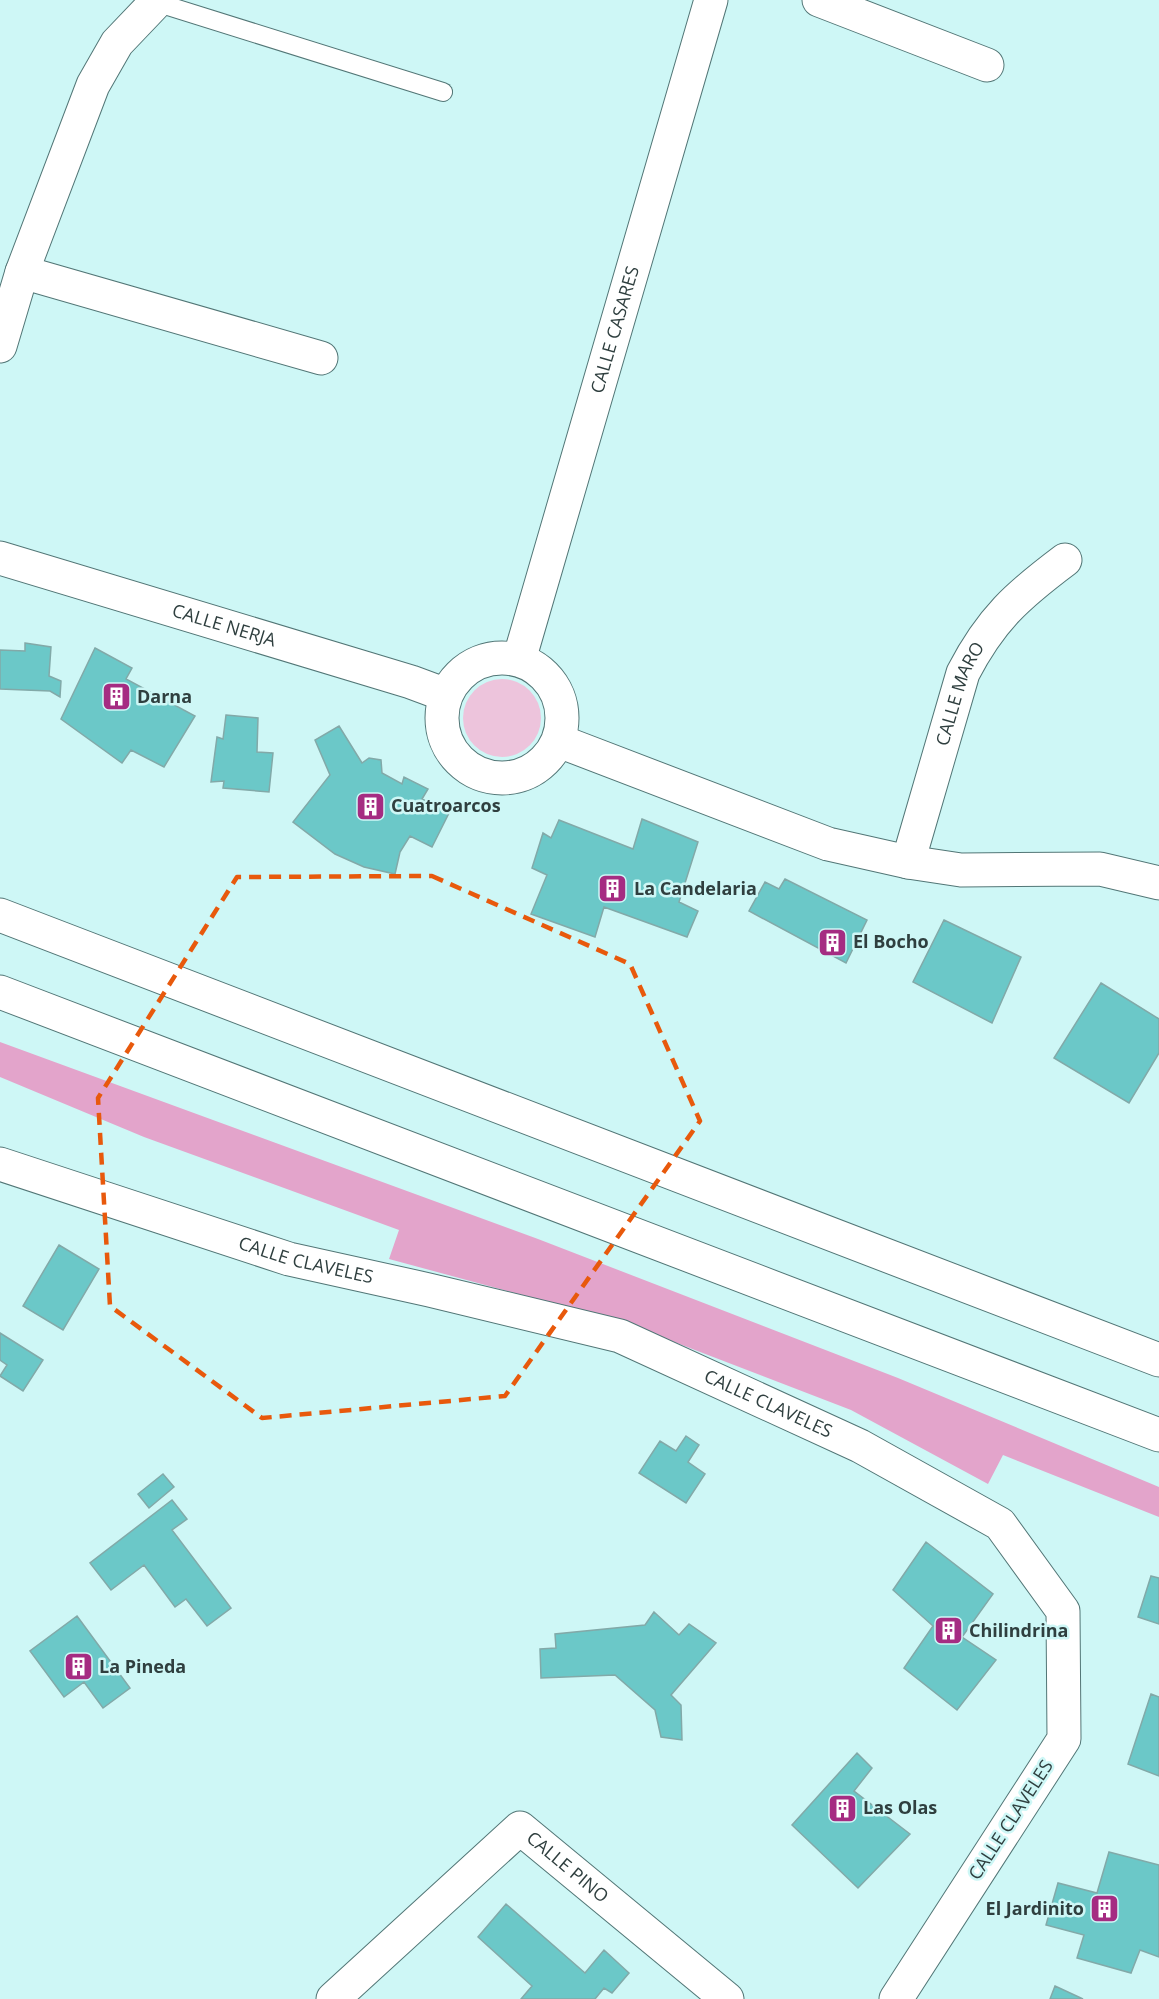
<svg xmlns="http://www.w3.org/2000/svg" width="1159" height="1999" viewBox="0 0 1159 1999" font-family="'Open Sans',sans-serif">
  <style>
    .green { fill: #edc4dc }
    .forest { fill: #e3a4cb }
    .building { fill: #6bc8c8; stroke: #82a9a8; stroke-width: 1.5 }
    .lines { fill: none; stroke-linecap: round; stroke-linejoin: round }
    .lane-casing { stroke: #527676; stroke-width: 20 }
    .street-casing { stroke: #527676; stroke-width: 35 }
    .secondary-casing { stroke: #527676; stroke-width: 35 }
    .highway-casing { stroke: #527676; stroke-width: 35 }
    .lane { stroke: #fff; stroke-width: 18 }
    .street { stroke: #fff; stroke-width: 33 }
    .secondary { stroke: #fff; stroke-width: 33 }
    .highway { stroke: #fff; stroke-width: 33 }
    .marked { fill: none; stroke: #e8590c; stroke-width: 4.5; stroke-dasharray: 12 8; stroke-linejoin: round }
    .labels { text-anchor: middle; stroke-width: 5; stroke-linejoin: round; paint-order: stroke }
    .street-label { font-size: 18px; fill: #2f3f3f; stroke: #cef7f6 }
    .poi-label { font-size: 18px; font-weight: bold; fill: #2f3f3f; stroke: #cef7f6; text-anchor: start }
  </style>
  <rect width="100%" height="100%" fill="#cef7f6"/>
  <path class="green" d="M463 718a39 39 0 1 1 78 0a39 39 0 1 1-78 0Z"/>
  <path class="forest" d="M0,1042l538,197 360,139 261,109v30l-156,-62 -15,29 -137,-74 -229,-88 -233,-63 10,-29 -255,-93 -144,-60z"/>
  <path class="building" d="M25,643l26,4 -2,29 12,5 -1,16 -10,-6 -50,-2v-39l25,1z
    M95,648l37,20 -6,11 69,37 -31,51 -33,-17 -9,13 -61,-44z
    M226,715l32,3 -1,34 16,1 -4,39 -46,-4 1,-7 -13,1 6,-45 6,2z
    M339,726l23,37 7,-5 12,2 1,13 20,11 2,-7 24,12 -6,10 27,14 -17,34 -22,-11 -10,16 -5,22 -31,-7 -29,-13 -42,-32 37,-47 -15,-35z
    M642,819l56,23 -19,60 19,9 -11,26 -83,-30 -9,30 -64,-23 16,-39 -15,-7 11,-35 8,5 8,-18 74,29z
    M785,879l82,41 -21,43 -97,-52 16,-29 14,7z
    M944,920l77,37 -29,66 -79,-41z
    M1101,983l58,36v34l-30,50 -75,-45z
    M59,1245l40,24 -36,61 -40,-24z
    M0,1333l43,27 -20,31 -23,-15 7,-11 -7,-5z
    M686,1436l13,9 -11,17 17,12 -19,29 -47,-30 21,-32 16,10z
    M163,1474l11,13 -25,21 -11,-14z
    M172,1500l15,19 -15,11 59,78 -24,18 -21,-27 -11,8 -31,-42 -33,25 -21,-27z
    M926,1542l67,52 -31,43 34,23 -39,50 -53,-42 29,-42 -40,-36z
    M1151,1576l8,2v46l-21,-7z
    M654,1612l25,23 10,-11 27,19 -45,52 10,10 1,35 -21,-3 -6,-27 -40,-35 -74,3 -1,-29 16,-1 -1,-14 90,-9z
    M77,1616l53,72 -27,20 -19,-26 -20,15 -34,-46z
    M1151,1694l8,3v79l-31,-12z
    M857,1753l15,15 -18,23 56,43 -52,54 -66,-63z
    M1109,1852l50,13v92l-19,-7 -9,23 -54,-15 7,-23 -38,-10 12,-42 39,10z
    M506,1904l79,69 19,-23 25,23 -17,20 -8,-5 -9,11h-74l11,-13 -54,-49z
    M1055,1986l28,13h-33z"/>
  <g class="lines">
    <defs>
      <path id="lane" d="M155,2l288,90"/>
      <g id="street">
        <path d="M819,0l168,65"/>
        <path d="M22,272l299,86"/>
        <path d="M0,346l22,-74 71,-187 24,-42 41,-43"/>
        <path id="s1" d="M519,660l192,-660"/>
        <path id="s2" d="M908,862l55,-189c28,-54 54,-77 102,-113"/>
        <path id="s3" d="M0,1164l289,95 140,31 191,46 240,110 140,78 63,87 1,128 -168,260"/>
        <path id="s4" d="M333,1999l187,-171 207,171"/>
      </g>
      <g id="secondary">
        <path id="s5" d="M0,558l411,124 35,13"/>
        <circle cx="502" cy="718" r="60"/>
        <path d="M559,741l269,103 80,18 53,8 139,-1 59,14"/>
      </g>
      <path id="highway" d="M0,915l1159,445
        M0,992l1159,443"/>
    </defs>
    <use href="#lane" class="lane-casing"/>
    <use href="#street" class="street-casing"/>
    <use href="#secondary" class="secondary-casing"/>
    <use href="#highway" class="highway-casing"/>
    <use href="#lane" class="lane"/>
    <use href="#street" class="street"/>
    <use href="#secondary" class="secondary"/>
    <use href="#highway" class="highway"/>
  </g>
  <path class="marked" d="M432,876l198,88 70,157 -195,275 -243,22 -152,-112 -12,-208 139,-221z"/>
  <defs>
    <symbol id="building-square" viewBox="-11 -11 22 22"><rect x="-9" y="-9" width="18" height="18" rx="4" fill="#a52c82" stroke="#cef7f6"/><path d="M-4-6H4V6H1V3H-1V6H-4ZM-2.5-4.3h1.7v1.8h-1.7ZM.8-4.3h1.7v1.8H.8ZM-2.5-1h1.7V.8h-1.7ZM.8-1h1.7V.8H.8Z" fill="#fff"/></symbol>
  </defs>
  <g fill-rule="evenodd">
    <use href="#building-square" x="100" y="680" width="33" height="33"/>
    <use href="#building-square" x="354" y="790" width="33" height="33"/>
    <use href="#building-square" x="596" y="872" width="33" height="33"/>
    <use href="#building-square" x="816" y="926" width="33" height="33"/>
    <use href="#building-square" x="932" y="1614" width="33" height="33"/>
    <use href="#building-square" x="62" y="1650" width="33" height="33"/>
    <use href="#building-square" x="826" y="1792" width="33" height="33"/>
    <use href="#building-square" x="1088" y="1892" width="33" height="33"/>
  </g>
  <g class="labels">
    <g class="street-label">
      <text dy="6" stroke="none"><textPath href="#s1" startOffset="344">CALLE CASARES</textPath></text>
      <text dy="6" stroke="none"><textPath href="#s5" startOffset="234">CALLE NERJA</textPath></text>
      <text dy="6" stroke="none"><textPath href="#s2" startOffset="176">CALLE MARO</textPath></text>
      <text dy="6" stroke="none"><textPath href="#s3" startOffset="321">CALLE CLAVELES</textPath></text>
      <text dy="6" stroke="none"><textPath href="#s3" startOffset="807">CALLE CLAVELES</textPath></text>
      <text transform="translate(1011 1820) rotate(-57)" y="6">CALLE CLAVELES</text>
      <text dy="6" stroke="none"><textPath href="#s4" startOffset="315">CALLE PINO</textPath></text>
    </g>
    <g class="poi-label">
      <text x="137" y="703">Darna</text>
      <text x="391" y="812">Cuatroarcos</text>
      <text x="634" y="895">La Candelaria</text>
      <text x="853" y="948">El Bocho</text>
      <text x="969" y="1637">Chilindrina</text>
      <text x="99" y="1673">La Pineda</text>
      <text x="863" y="1814">Las Olas</text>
      <text x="1084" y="1915" text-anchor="end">El Jardinito</text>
    </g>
  </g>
</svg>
